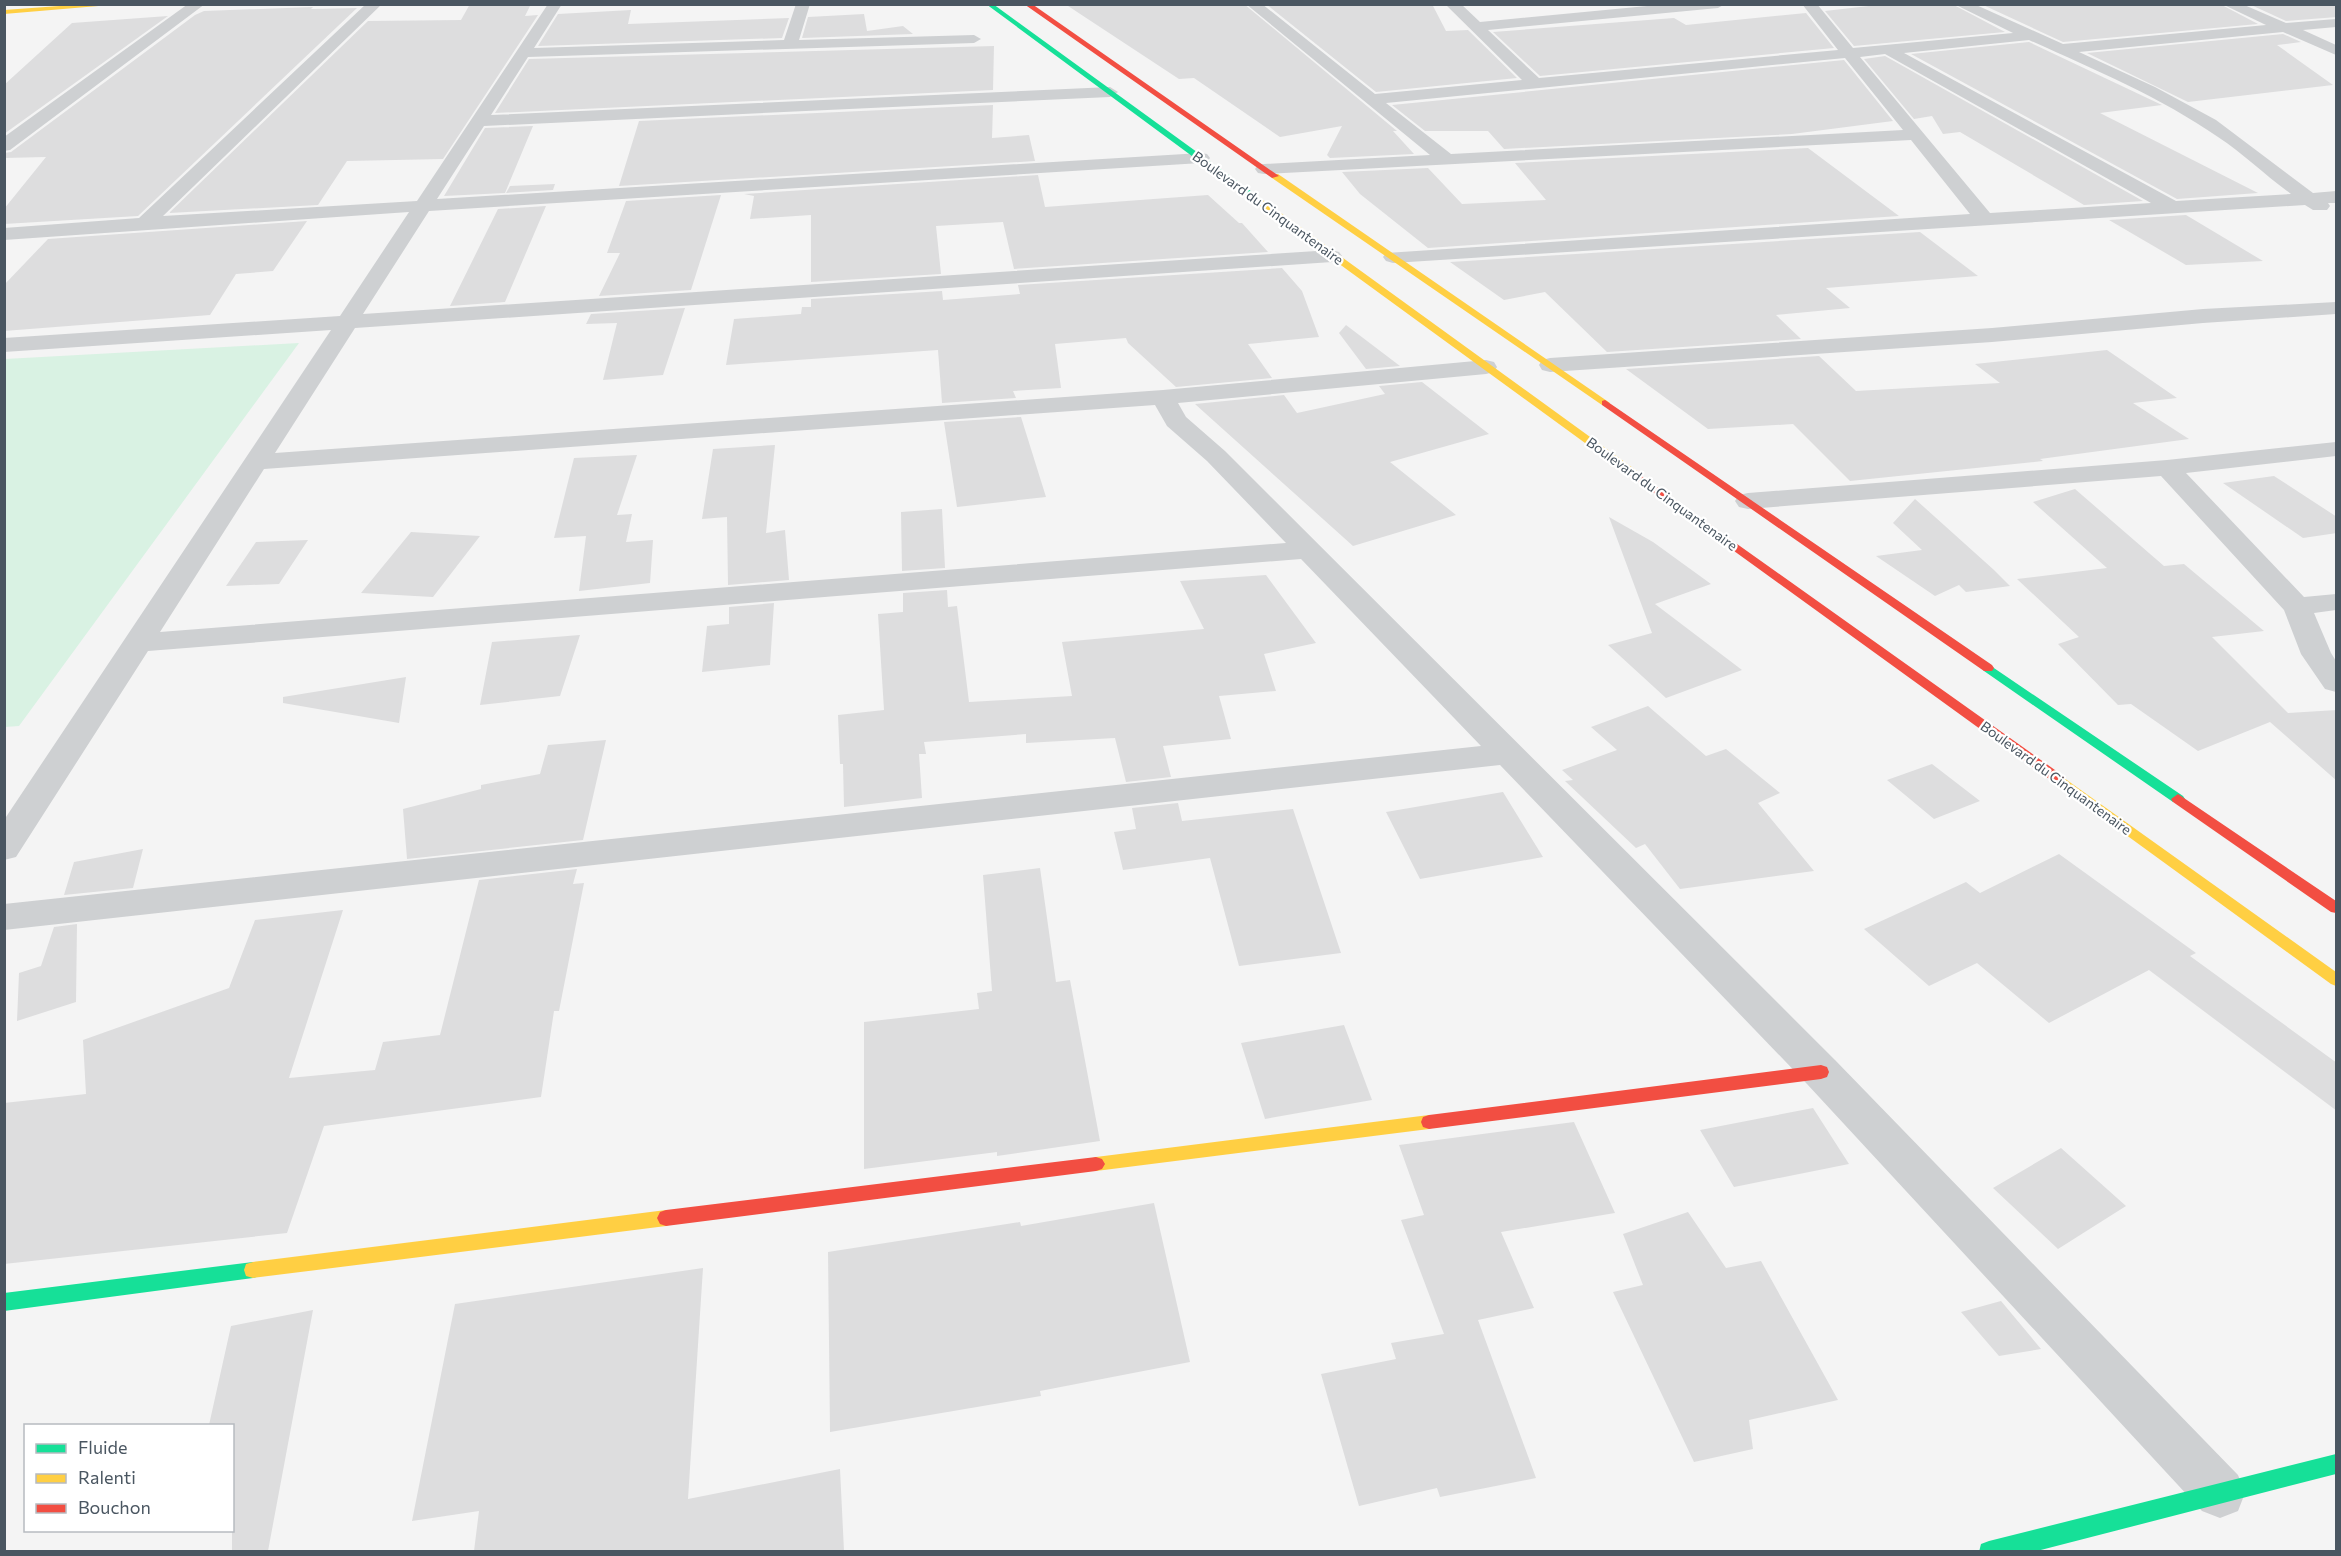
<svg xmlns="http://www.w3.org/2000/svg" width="2341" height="1556" viewBox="0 0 2341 1556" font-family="Commissioner,sans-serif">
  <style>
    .green { fill: #d9f2e3 }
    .building { fill: #ddddde }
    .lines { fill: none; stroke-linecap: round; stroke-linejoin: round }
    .street { fill: #ced0d2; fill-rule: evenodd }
    .fast { fill: #16e098; fill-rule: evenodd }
    .slow { fill: #ffcf43; fill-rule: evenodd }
    .jam { fill: #f24e42; fill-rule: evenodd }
    .labels { text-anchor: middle; stroke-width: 4.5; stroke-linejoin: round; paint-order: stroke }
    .far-street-label { font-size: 14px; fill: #4a5661; stroke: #fff }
  </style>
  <rect width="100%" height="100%" fill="#f4f4f4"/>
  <path class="green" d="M299,343l-280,383 -14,1v-368z"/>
  <path class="building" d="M470,4h61l-6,12 13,-1 -95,144 -96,2 -29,44 -149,8 199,-192 93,-1z
    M1065,4h179l153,127h-4l21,23 -84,4 -3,-3 15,-29 -62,11 -86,-59 -15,1z
    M1266,4h166l14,27 22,-1 49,48 -141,14z
    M1886,4h66l53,28 -151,14 -29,-35z
    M1981,4h239l38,20 -195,18z
    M2249,4h88v13l-51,4z
    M313,7l-2,2 46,-1 -219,208 -134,8v-15l42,-52 -42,1v-5l7,-1 184,-137 9,-4z
    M631,10l-3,14 161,-6 -7,20 -244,8 20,-32z
    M1806,13l28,35 -294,28 -47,-44 181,-14 12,7z
    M864,14l3,17 36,-5 10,8 -111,4 6,-21z
    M168,16l-164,118v-49l68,-62z
    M2283,34l18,8 -24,3 56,40 -145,17 -101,-49z
    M2029,42l133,63 -62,8 158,80 -81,6 -266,-145z
    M994,46l-1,44 -498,23 34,-54z
    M1885,56l258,145 -59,4 -124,-73 -17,2 -11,-18 -18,3 -50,-60z
    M1844,60l49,61 -101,13 -288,15 -16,-18h-63l-33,-26z
    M993,105l-1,33 37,-3 6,26 -416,25 20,-65z
    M533,126l-28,67 -61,3 41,-68z
    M1808,148l91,68 -471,32 -68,-54 -18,-22 86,-4 34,36 84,-4 -31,-37z
    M1038,175l7,32 163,-12 31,28h3l26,29 -254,17 -11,-47 -67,4 5,48 -130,8v-67l-61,4 4,-23 -10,-2z
    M555,184l-2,6 -47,3 4,-7z
    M721,195l-30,95 -92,6 21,-43h-13l19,-52z
    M546,206l-41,96 -55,4 48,-97z
    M2186,215l77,46 -77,4 -77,-45z
    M307,221l-34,50 -37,3 -26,41 -206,16v-46l44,-46z
    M1920,232l58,44 -152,12 24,20 -74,7 25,24 -194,13 -62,-60 -41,8 -54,-38z
    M1282,268l20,23 17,46 -71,7 24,34 -96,9 -48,-44 -2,-5 -71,6 6,44 -48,3 3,7 -74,5 -4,-53 -212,15 8,-46 67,-5 1,-7h9v-8l131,-8 1,9 77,-6 -2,-9z
    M685,308l-22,67 -60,5 14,-57 -31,1 5,-10z
    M1346,325l54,41 -34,3 -27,-36z
    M2107,350l70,48 -44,5 56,36 -149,20 3,2 -193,20 -57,-57 -85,5 -82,-60 193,-13 37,35 144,-8 -25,-19z
    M1422,382l67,52 -99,28 66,53 -103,31 -158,-142 89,-9 13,18 88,-19 -6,-8z
    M1021,417l25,80 -89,10 -13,-85z
    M775,445l-9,88 19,-3 4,50 -61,5 -1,-68 -25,2 11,-70z
    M637,455l-20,60 15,-1 -6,28 27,-2 -3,43 -71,8 7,-55 -32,2 20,-80z
    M2274,476l63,41v16l-34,5 -80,-55z
    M2075,489l89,77 20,-2 80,67 -52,6 76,76 49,-3v71l-67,-59 -72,29 -67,-47 -13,1 -60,-61 21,-7 -62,-58 90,-11 -74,-66z
    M1915,499l79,71 16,16 -44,6 -7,-7 -24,11 -59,-40 46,-6 -29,-27z
    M942,509l3,59 -43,3 -1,-59z
    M1609,517l44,25 58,42 -56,20 87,66 -76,28 -58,-53 44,-12z
    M411,532l69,4 -47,61 -72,-4z
    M308,540l-29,44 -53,2 30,-44z
    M1266,575l50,68 -52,11 12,37 -57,5 12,43 -68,7 8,31 -45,5 -11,-44 -89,5v-9l-102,8 2,12h-7l3,44 -78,9 -1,-43h-3l-2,-49 46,-5 -6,-96 25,-2v-19l44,-3 1,17 9,-1 12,96 103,-6 -10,-54 142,-13 -24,-48z
    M774,603l-4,62 -68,7 5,-46 22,-2v-17z
    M580,635l-20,61 -80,9 12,-63z
    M406,677l-7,46 -116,-20v-6z
    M1648,706l58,50 20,-7 54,44 -22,10 56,68 -134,18 -35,-45 -9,4 -71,-67 8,-1 -11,-10 55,-20 -26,-23z
    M606,740l-23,100 -176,19 -4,-50 78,-20v-4l59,-11 8,-29z
    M1932,764l48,37 -46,18 -47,-39z
    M1503,792l40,65 -123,22 -34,-67z
    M1178,803l4,18 111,-12 48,144 -102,13 -29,-108 -87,12 -9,-38 22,-3 -4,-21z
    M143,849l-10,39 -69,7 10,-33z
    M2059,854l137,99 -6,3 147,107v48l-188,-141 -100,53 -72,-60 -48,23 -65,-57 102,-47 14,11z
    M1040,868l16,114 14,-2 30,161 -103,15v-4l-133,17v-147l115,-13 -2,-16 15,-2 -9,-116z
    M577,869l-4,15 11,-1 -25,128h-5l-13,86 -217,29 -37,107 -283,31v-161l82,-9 -3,-54 146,-52 26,-68 88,-10 -54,168 86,-8 8,-28 57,-7 39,-155z
    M77,924l-1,78 -59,19 2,-48 22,-7 13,-39z
    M1344,1025l28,75 -107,19 -24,-76z
    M1813,1108l36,56 -115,23 -34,-57z
    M1574,1122l41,91 -114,19 33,76 -56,12 58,158 -96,19 -3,-9 -78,18 -38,-132 75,-15 -5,-16 53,-9 -43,-114 23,-5 -25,-70z
    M2061,1148l65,58 -68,43 -65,-61z
    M1154,1203l36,159 -150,29 1,5 -211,36 -2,-180 192,-30 1,4z
    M1688,1212l38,56 35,-7 77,139 -89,20 4,29 -59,13 -81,-170 30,-7 -20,-51z
    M703,1268l-15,231 152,-30 4,82h-370l5,-40 -67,10 43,-217z
    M2001,1301l40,48 -42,7 -38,-44z
    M313,1310l-45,241h-36v-126h-23l22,-99z"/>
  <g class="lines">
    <path class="street" d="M188,4h17l-195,146 -6,1v-14z
      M366,4h16l-219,212 254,-15 131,-197h14l-28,44 250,-8 12,-36h14l-11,36 175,-5 7,4 -7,4 -446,14 -37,58 619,-28 8,5 -8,5 -626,29 -47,73 764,-46 6,1 3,4 -3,4 -6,1 -772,48 -66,103 969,-64 7,2 3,4 -3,4 -7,2 -977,66 -80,125 888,-63 323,-30 8,2 3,5 -3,5 -8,2 -308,29 8,14 39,34 610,609 403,415 7,18 -7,18 -18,7 -18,-7 -395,-427 -307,-319 -1496,165v-26l1477,-158 -180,-187 -1153,92 -132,206 -12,3v-40l327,-490 -327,22v-14l336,-22 69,-104 -405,28v-12l135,-10zM1155,405l12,21 40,35 79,82 -1126,89 104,-163z
      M1246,4h16l113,90 147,-14 -77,-76h16l19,18 188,-18h57l-7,4 -230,22 51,48 299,-28 -36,-46h15l36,44 160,-15 -59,-29h20l89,40 203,-19 -44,-21h20l44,19 50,-4v8l-33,3 33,15v10l-53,-23 -204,20 76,35 61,33 97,73 23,-2v12h-8l2,3 -3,4h-14l-8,-5 -912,58 -7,-2 -3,-4 3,-4 584,-39 -59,-74 -647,34 -6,-1 -3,-4 3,-4 6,-1 166,-9zM2029,40c64,29 131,57 189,97 26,17 48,39 73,57l-115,7 -272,-148zM1885,54l266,149 -161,10 -130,-156zM1845,58l58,72 -452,24 -65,-51z
      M2336,302v12l-133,9 -211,19 -442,30 -8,-2 -3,-5 3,-5 8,-2 442,-30 211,-19z
      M2336,442v14l-150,17 118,124 32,-3v16l-22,3 17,40 5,8v31l-11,-3 -24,-35 -17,-44 -123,-134 -413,33 -9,-2 -4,-6 4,-6 9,-2 419,-33z"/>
    <path class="fast" d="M986,4h7l270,196v4h-6z
      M1988,664l195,132 2,3 -2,3h-10l-189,-131 -2,-3z
      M253,1262l7,2 2,6 -2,6 -7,2 -249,33v-18z
      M2336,1454v20l-303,78h-54l2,-8 8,-3z"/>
    <path class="slow" d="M87,4h35l-118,10v-4z
      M1272,174h6l332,229 -8,2 -330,-227z
      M1257,200h6l374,271v4h-8l-372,-271z
      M2057,773l279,199v14l-5,-2 -279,-203 -2,-3 2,-3z
      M1429,1115l6,2 2,5 -2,5 -6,2 -333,42 -6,-2 -3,-5 3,-5 6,-2z
      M666,1210l6,2 3,6 -3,6 -6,2 -413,52 -7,-2 -2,-6 2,-6 7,-2z"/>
    <path class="jam" d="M1024,4h8l247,172 -7,2z
      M1605,400l387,265 2,3 -2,3h-8l-382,-266v-4z
      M1633,470l429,305 2,3 -2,3h-10l-423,-306 -1,-2z
      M2178,794l158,107v12l-5,-1 -158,-110 -2,-3z
      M1821,1065l6,2 2,5 -2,5 -6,2 -392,50 -6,-2 -2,-5 2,-5 6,-2z
      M1096,1157l6,2 3,5 -3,5 -6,2 -430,55 -6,-2 -3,-6 3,-6 6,-2z"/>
  </g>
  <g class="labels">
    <g class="far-street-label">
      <text transform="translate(1268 208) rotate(36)" y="5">Boulevard du Cinquantenaire</text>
      <text transform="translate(1662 494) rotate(36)" y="5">Boulevard du Cinquantenaire</text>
      <text transform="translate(2056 778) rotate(36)" y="5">Boulevard du Cinquantenaire</text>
    </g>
  </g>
  <rect width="2341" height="1556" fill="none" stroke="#4a5661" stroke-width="12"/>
  <rect x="24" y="1424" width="210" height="108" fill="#ffffff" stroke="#b7bbc0" stroke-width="1.5"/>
  <rect x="36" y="1444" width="30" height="9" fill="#16e098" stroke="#b7bbc0" stroke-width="1.5"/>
  <text x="78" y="1454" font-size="18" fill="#4a5661">Fluide</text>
  <rect x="36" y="1474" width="30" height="9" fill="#ffcf43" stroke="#b7bbc0" stroke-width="1.5"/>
  <text x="78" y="1484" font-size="18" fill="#4a5661">Ralenti</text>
  <rect x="36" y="1504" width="30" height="9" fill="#f24e42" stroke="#b7bbc0" stroke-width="1.5"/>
  <text x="78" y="1514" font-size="18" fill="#4a5661">Bouchon</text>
</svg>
